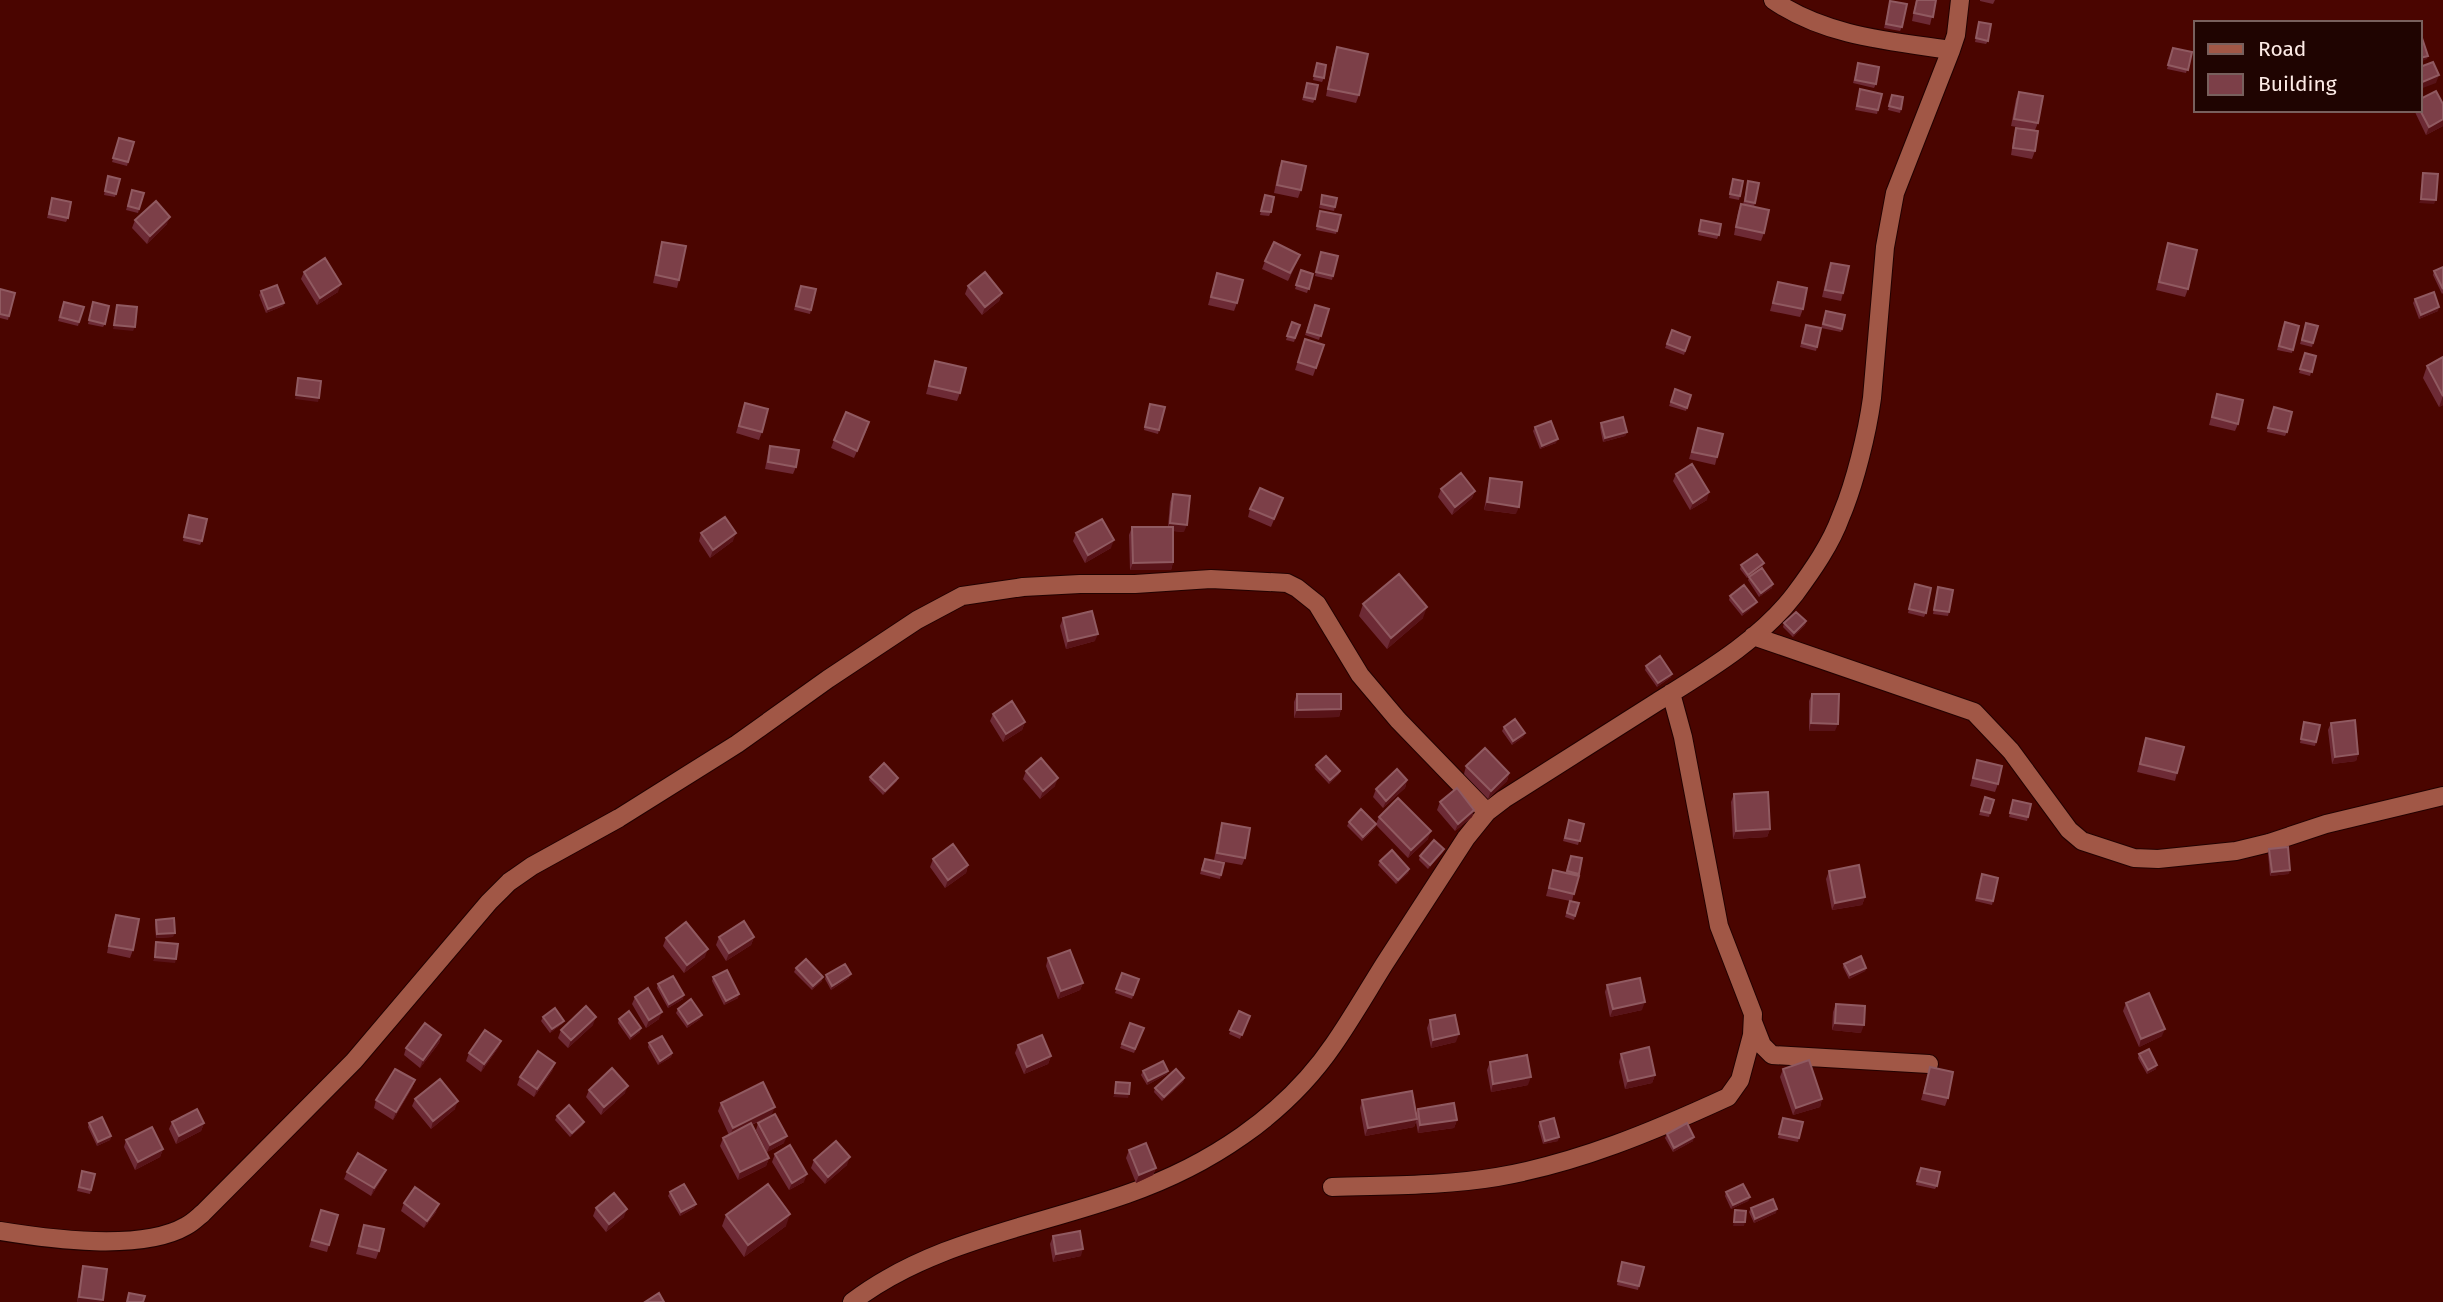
<svg xmlns="http://www.w3.org/2000/svg" width="2443" height="1302" viewBox="0 0 2443 1302" font-family="'Fira Sans',sans-serif">
  <style>
    .lines { fill: none; stroke-linecap: round; stroke-linejoin: round }
    .minor-casing { stroke: #220200; stroke-width: 20 }
    .minor { stroke: #a15746; stroke-width: 18 }
    .wall { fill: #6d2a35 }
    .shaded-wall { fill: #581318 }
    .building { fill: #7c3f48; stroke: #905a61; stroke-width: 2 }
  </style>
  <rect width="100%" height="100%" fill="#4a0500"/>
  <g class="lines">
    <defs>
      <path id="minor" d="M1773,0c52,36 116,41 178,50
        M1753,636l221,76 37,39 58,79 13,11 52,17 24,1 78,-8 33,-8 57,-19 117,-28
        M1753,1022l9,23 10,10 157,9
        M1332,1187c55,-2 111,-1 165,-10 81,-14 157,-46 231,-80l12,-17 12,-45 1,-21 -34,-88 -36,-189 -12,-44
        M0,1231c49,8 141,21 186,-5 6,-3 11,-8 17,-13l151,-152 135,-159 20,-20 23,-16 87,-48 118,-74 91,-65 89,-59 45,-24 61,-9 57,-3h55l76,-5 76,4 10,5 20,16 43,71 38,45 89,92
        M852,1302c80,-61 182,-75 275,-108 81,-28 158,-78 207,-150 18,-26 34,-54 51,-81 27,-41 54,-83 81,-125l21,-26 17,-13c51,-32 102,-65 153,-97 48,-30 103,-62 138,-108 17,-23 36,-50 46,-78 14,-33 26,-82 31,-118l13,-151 10,-54 56,-143 5,-15 4,-35"/>
    </defs>
    <use href="#minor" class="minor-casing"/>
    <use href="#minor" class="minor"/>
  </g>
  <path class="wall" d="M1916,0h20l-6,25 -18,-4z
    M1980,0h15l-2,4 -13,-3z
    M1890,1l12,26 -2,4 -16,-3z
    M1979,22l9,19 -2,3 -11,-2z
    M1337,47l22,48 -3,8 -30,-7 8,-41z
    M2173,48l19,4 -6,21 -19,-4z
    M1317,63l7,15 -2,4 -9,-2z
    M1858,63l18,21 -2,4 -21,-5z
    M1307,83l8,16 -2,4 -11,-3z
    M1860,89l18,21 -1,4 -22,-4z
    M2019,92l19,31 -3,7v21l-3,8 -21,-4 3,-20 2,-7h7l-12,-2 5,-27z
    M1891,99l10,10 -1,4 -12,-3z
    M2443,104v22l-17,9 -12,-25h6z
    M119,138l15,4 -7,24 -15,-4z
    M1282,161l19,29 -3,8 -24,-5 5,-25z
    M1733,179l7,17 -1,4 -10,-2z
    M107,180l9,14 -1,3 -11,-2z
    M1748,181l7,22 -1,4 10,26 -3,8 -27,-6 4,-23 3,-8 2,1z
    M132,190l12,3 -6,20 -12,-3z
    M1265,195l6,17 -2,4 -9,-1z
    M1322,195l13,12 -1,4 -15,-3z
    M52,198l16,20 -2,4 -19,-4z
    M1320,211l17,20 -1,3 -20,-4z
    M135,220l32,4 -20,20 -15,-16z
    M1701,220l18,15 -2,4 -19,-4z
    M662,242l17,38 -2,8 -24,-5 7,-34z
    M2168,243l20,46 -3,8 -29,-7z
    M1319,256l14,20 -1,4 -17,-4z
    M1265,261l32,1 -9,19 -26,-12z
    M1831,263l12,30 -2,8 -19,-4 6,-26z
    M2443,267v26l-1,1 -9,-19 1,-4z
    M1301,270l12,4 -6,19 -12,-4z
    M304,272l34,20 -21,13 -16,-26z
    M1217,273l20,30 -3,8 -26,-6z
    M1778,282l25,27 -3,8 -30,-6z
    M968,286l34,7 -3,8 -17,14 -17,-21z
    M0,289l15,4 -7,27 -8,-2z
    M799,289l12,21 -1,4 -16,-4z
    M261,291l23,12 -1,3 -17,7 -7,-18z
    M2415,299l23,12 -19,8 -6,-16z
    M64,302l20,5 -6,19 -20,-5z
    M1315,305l14,4 -10,31 -14,-5z
    M92,306l13,18 -2,3 -15,-3z
    M1825,314l17,15 -1,3 -20,-4z
    M1292,322l8,3 -6,17 -8,-2z
    M2306,323l12,3 -6,21 -12,-3z
    M1806,325l11,22 -1,4 -16,-4z
    M2283,326h16l-7,27 -15,-3z
    M1672,330l18,7 -6,18 -19,-7z
    M1305,339l19,6 -11,31 -18,-6z
    M2305,353l11,3 -6,20 -11,-3z
    M2443,357v48l-4,2 -16,-29 4,-12z
    M935,361l25,32 -3,8 -31,-7z
    M1675,389l16,6 -5,16 -17,-5z
    M2217,394l21,30 -3,7 -26,-6z
    M745,403l17,29 -3,8 -23,-7z
    M2274,407l13,25 -2,4 -18,-4z
    M1149,408l10,22 -1,4 -14,-4z
    M1601,423l26,9 -2,4 -22,6 -3,-15z
    M1535,427l21,16 -16,6 -7,-18z
    M1698,428l19,29 -2,8 -26,-6z
    M867,429l-13,29 -23,-10 3,-8z
    M770,446l26,21 -3,7 -28,-5 3,-16z
    M1676,474l31,26 -17,10 -17,-29z
    M1490,478l26,36 -32,-4 4,-24z
    M1441,489l34,2 -3,7 -20,17 -14,-18z
    M1173,494l11,38 -11,-1v31l-2,8h-41l-1,-35 3,-8h36l2,-25z
    M1283,498l-12,29 -23,-10 2,-8z
    M188,519l14,22 -2,4 -17,-4z
    M701,533l32,8 -23,17 -11,-17z
    M1076,533l35,15 -26,15 -12,-22z
    M1764,563l-2,4 -11,9 21,12 -13,9 -11,-17 1,-3 -2,1 -7,-9 1,-4z
    M1938,587l11,25 -1,4 -15,-2z
    M1914,588l12,25 -2,4 -16,-4z
    M1730,596l27,6 -2,3 -13,11 -13,-16z
    M1363,604l60,14 -36,31 -28,-33z
    M1063,618l32,23 -29,8 -6,-23z
    M1806,621l-1,4 -12,12 -10,-10 1,-4z
    M1646,666l25,11 -14,10 -12,-17z
    M1297,694l44,15 -2,8 -45,1v-16z
    M1812,694l23,37h-26v-30z
    M993,714l32,8 -3,8 -19,12 -13,-21z
    M2304,722l12,20 -1,4 -15,-3z
    M2331,723l27,31 -2,7 -24,3 -4,-34z
    M1504,727l21,6 -2,4 -11,8 -10,-14z
    M2146,738l31,35 -2,8 -38,-9z
    M1977,760l21,24 -3,8 -25,-6z
    M1316,765l24,6 -1,3 -10,10 -14,-15z
    M1466,766l43,7 -2,8 -19,18 -24,-25z
    M1026,771l29,15 -15,13 -17,-20z
    M870,777l27,4 -14,14 -14,-15z
    M1407,780l-2,8 -22,20 -10,-11 3,-8z
    M1734,794l36,35 -3,8 -34,2 -2,-37z
    M1985,797l9,3 -5,17 -10,-2z
    M1440,802l34,8 -2,7 -17,14 -18,-21z
    M2012,804l16,13 -1,4 -18,-4z
    M1379,817l49,22 -20,19 -32,-33 -1,3 -13,13 -15,-15 2,-4 27,2z
    M1569,820l15,4 -6,21 -15,-4z
    M1222,823l23,35 -3,7 -28,-5 6,-30z
    M1444,849l-2,4 -14,16 -9,-9 1,-4z
    M2269,849l20,25 -19,2 -2,-23z
    M933,859l35,6 -2,8 -21,15 -15,-21z
    M1569,860l10,14 -7,27 7,2 -5,17 -9,-3 5,-16 -24,-5 7,-26 13,3z
    M1380,861l29,8 -1,4 -12,11 -18,-19z
    M1203,863l18,12 -1,4 -20,-5z
    M1829,871l36,26 -3,8 -30,5 -6,-31z
    M1980,878l13,23 -1,4 -17,-4z
    M116,915l17,35 -3,8 -23,-5 6,-31z
    M156,920l17,17 -17,1 -1,-14z
    M719,937h35l-3,8 -25,16 -10,-16z
    M666,938l39,19 -21,16 -21,-27z
    M1048,958l35,25 -3,7 -22,9 -12,-33z
    M1844,964l22,4 -1,3 -16,8 -6,-12z
    M796,968l26,13 -10,9 -18,-18z
    M1122,973l17,6 -7,20 -17,-6z
    M826,975l23,3 -18,12 -6,-11z
    M713,977l25,21 -14,7 -12,-24z
    M658,984l25,15 -15,9 -11,-20z
    M1607,985l35,25 -32,7 -5,-25z
    M635,997l24,22 -13,9 -14,-24z
    M2126,1003l36,33 -23,11 -16,-36z
    M1836,1004l25,29 -29,-3 1,-18z
    M678,1009l22,10 -13,9 -11,-15z
    M1239,1011l11,5 -10,23 -11,-5z
    M543,1017l21,4 -2,3 -12,9 -9,-12z
    M619,1019l21,13 -10,8 -12,-17z
    M1430,1020l26,22 -25,6 -4,-20z
    M1130,1023l14,5 -10,25 -14,-5z
    M593,1025l-25,23 -10,-10 3,-8z
    M441,1035l-2,8 -19,25 -16,-13 2,-7z
    M501,1041l-3,7 -17,24 -15,-11 3,-8z
    M649,1043l23,10 -1,4 -13,8 -10,-18z
    M1018,1045l33,11 -3,8 -24,10 -9,-21z
    M1621,1054l34,21 -3,8 -27,6 -6,-27z
    M2139,1054l17,15 -9,5 -9,-16z
    M1490,1062l38,23 -37,7 -4,-22z
    M555,1063l-3,8 -18,26 -17,-12 3,-8z
    M1930,1067l18,31 -3,8 -24,-6z
    M1783,1069l39,30 -2,8 -27,8 -13,-38z
    M1143,1071l24,3 -20,11 -6,-10z
    M1184,1078l-1,4 -21,19 -8,-9 1,-4z
    M415,1080l-3,8 -19,32 -19,-12 2,-8z
    M589,1090l36,3 -24,22 -15,-18z
    M415,1099l40,10 -24,20 -19,-23z
    M1362,1100l54,14 2,-5 39,11 -3,8 -36,5 -2,-11 -2,5 -49,9 -5,-28z
    M721,1103l51,11 -20,11 17,33 -3,8 -28,14 -18,-34 3,-8 6,-3 -11,-24z
    M557,1116l27,6 -1,3 -13,12 -15,-17z
    M1782,1121l17,17 -1,4 -20,-4z
    M172,1122l32,1 -3,8 -25,13 -7,-15z
    M1540,1122l18,19 -15,3 -5,-18z
    M89,1123l22,13 -1,4 -13,6 -9,-19z
    M758,1123l26,20 -17,9 -11,-22z
    M1667,1134l26,7 -20,11 -8,-14z
    M126,1140l37,9 -3,8 -25,13 -11,-23z
    M1129,1150l27,18 -3,7 -17,8 -10,-25z
    M775,1154l29,28 -15,8 -17,-28z
    M814,1160l33,5 -22,19 -14,-16z
    M1919,1171l18,15 -2,3 -19,-4z
    M347,1172l36,5 -12,19 -27,-17z
    M81,1175l10,15 -1,4 -13,-3z
    M670,1192l26,12 -2,4 -14,8 -12,-20z
    M1726,1192l24,5 -2,4 -17,8 -6,-13z
    M404,1203l32,9 -12,16 -23,-17z
    M596,1208l28,9 -18,15 -13,-16z
    M1751,1208l25,5 -22,10 -5,-11z
    M321,1210l8,35 -2,7 -18,-5z
    M726,1215l60,11 -42,31 -22,-31z
    M364,1225l15,26 -3,8 -20,-5z
    M1053,1236l28,20 -28,6 -3,-18z
    M83,1266l19,36h-25l4,-28z
    M1621,1266l18,20 -1,4 -21,-5z"/>
  <path class="shaded-wall" d="M2428,56l-1,3 -7,3v-4z
    M2439,75l-3,8 -16,6v-6z
    M2443,119v7l-17,9 3,-8z
    M2421,199l15,1 -2,4 -15,-1z
    M170,217l-3,7 -20,20 3,-8z
    M341,284l-3,8 -21,13 3,-7z
    M1002,293l-3,8 -17,14 3,-8z
    M284,303l-1,3 -17,7 2,-4z
    M2439,307l-1,4 -19,8 2,-4z
    M114,325l21,2 -2,4 -20,-2z
    M296,395l23,3 -1,4 -23,-3z
    M2443,396v9l-4,2z
    M1627,432l-2,4 -22,6 2,-4z
    M1558,439l-2,4 -16,6 2,-3z
    M1475,491l-3,7 -20,17 3,-8z
    M1709,492l-2,8 -17,10 3,-7z
    M1487,502l32,5 -3,7 -32,-4z
    M1170,523l17,2 -3,7 -17,-2z
    M736,533l-3,8 -23,17 3,-8z
    M1114,540l-3,8 -26,15 3,-8z
    M1173,562l-2,8h-41l3,-7z
    M1764,563l-2,4 -15,11 1,-3z
    M1773,584l-1,4 -13,9 2,-4z
    M1757,602l-2,3 -13,11 1,-4z
    M1427,607l-4,11 -36,31 4,-11z
    M1806,621l-1,4 -12,12 1,-4z
    M1098,634l-3,7 -29,8 2,-8z
    M1672,674l-1,3 -14,10 1,-4z
    M1341,709l-2,8 -45,1 3,-8z
    M1025,722l-3,8 -19,12 3,-8z
    M1811,723l27,1 -3,7h-26z
    M1525,733l-2,4 -11,8 1,-4z
    M2358,754l-2,7 -24,3 3,-7z
    M1340,771l-1,3 -10,10 1,-4z
    M1509,773l-2,8 -19,18 3,-8z
    M898,778l-1,3 -14,14 2,-4z
    M1058,778l-3,8 -15,13 3,-8z
    M1407,780l-2,8 -22,20 3,-7z
    M1474,810l-2,7 -17,14 3,-7z
    M1376,824l-1,4 -13,13 1,-4z
    M1770,829l-3,8 -34,2 3,-8z
    M1431,831l-3,8 -20,19 3,-8z
    M1444,849l-2,4 -14,16 2,-4z
    M968,865l-2,8 -21,15 3,-8z
    M1409,869l-1,4 -12,11 2,-4z
    M2290,870l-1,4 -19,2 2,-4z
    M1865,897l-3,8 -30,5 3,-7z
    M175,933l-2,4 -17,1 1,-4z
    M754,937l-3,8 -25,16 3,-8z
    M708,949l-3,8 -21,16 3,-8z
    M155,957l21,2 -1,4 -22,-2z
    M1866,968l-1,3 -16,8 1,-4z
    M851,974l-2,4 -18,12 1,-4z
    M823,977l-1,4 -10,9 1,-4z
    M1083,983l-3,7 -22,9 3,-8z
    M739,994l-1,4 -14,7 2,-4z
    M684,995l-1,4 -15,9 1,-4z
    M1645,1002l-3,8 -32,7 3,-8z
    M662,1012l-3,7 -13,9 3,-8z
    M702,1015l-2,4 -13,9 1,-4z
    M596,1017l-3,8 -25,23 3,-8z
    M564,1021l-2,3 -12,9 2,-4z
    M1835,1023l29,2 -3,8 -29,-3z
    M641,1028l-1,4 -10,8 1,-4z
    M2165,1029l-3,7 -23,11 2,-8z
    M1459,1034l-3,8 -25,6 2,-8z
    M441,1035l-2,8 -19,25 3,-8z
    M501,1041l-3,7 -17,24 3,-8z
    M672,1053l-1,4 -13,8 2,-4z
    M1051,1056l-3,8 -24,10 3,-7z
    M555,1063l-3,8 -18,26 3,-8z
    M2157,1065l-1,4 -9,5 1,-4z
    M1168,1071l-1,3 -20,11 1,-4z
    M1655,1075l-3,8 -27,6 3,-8z
    M1531,1077l-3,8 -37,7 2,-8z
    M1184,1078l-1,4 -21,19 2,-4z
    M415,1080l-3,8 -19,32 3,-8z
    M628,1086l-3,7 -24,22 3,-8z
    M1115,1093l14,1 -1,4 -15,-1z
    M1822,1099l-2,8 -27,8 3,-7z
    M458,1101l-3,8 -24,20 2,-8z
    M775,1107l-3,7 -42,22 3,-8z
    M1417,1119l-3,8 -49,9 3,-8z
    M1457,1120l-3,8 -36,5 2,-8z
    M584,1122l-1,3 -13,12 2,-4z
    M204,1123l-3,8 -25,13 3,-8z
    M111,1136l-1,4 -13,6 1,-4z
    M787,1136l-3,7 -17,9 3,-7z
    M1559,1137l-1,4 -15,3 2,-3z
    M1694,1137l-1,4 -20,11 1,-4z
    M163,1149l-3,8 -25,13 3,-8z
    M850,1157l-3,8 -22,19 3,-7z
    M769,1158l-3,8 -28,14 2,-8z
    M1156,1168l-3,7 -17,8 3,-8z
    M386,1170l-3,7 -12,19 3,-8z
    M807,1174l-3,8 -15,8 3,-7z
    M1750,1197l-2,4 -17,8 2,-4z
    M439,1204l-3,8 -12,16 3,-7z
    M696,1204l-2,4 -14,8 1,-4z
    M627,1209l-3,8 -18,15 3,-8z
    M1777,1209l-1,4 -22,10 1,-4z
    M790,1214l-4,12 -42,31 4,-12z
    M1734,1222h11l-1,4h-11z
    M1083,1249l-2,7 -28,6 3,-8z
    M79,1297l24,3 -1,2h-25z"/>
  <path class="building" d="M1917,0h19l-3,17 -19,-4z
    M1890,1l17,3 -5,23 -16,-3z
    M1979,22l12,2 -3,17 -12,-3z
    M2422,38l6,18 -8,2v-19z
    M1337,47l31,7 -9,41 -31,-6z
    M2173,48l19,4 -4,18 -20,-5z
    M2433,62l6,13 -19,8v-16z
    M1317,63l9,2 -2,13 -10,-2z
    M1858,63l21,4 -3,17 -21,-4z
    M1307,83l11,2 -3,14 -11,-2z
    M1860,89l22,5 -4,16 -21,-4z
    M2436,91l7,13v15l-14,8 -9,-17v-11z
    M2019,92l24,4 -5,27 -24,-4z
    M1892,95l11,2 -2,12 -12,-3z
    M2016,128l22,3 -3,20 -22,-3z
    M119,138l15,4 -6,20 -15,-4z
    M1282,161l24,5 -5,24 -24,-5z
    M2423,173l15,1 -2,26 -15,-1z
    M108,176l12,3 -4,15 -11,-3z
    M1733,179l10,2 -3,15 -10,-2z
    M1748,181l11,2 -4,20 -10,-2z
    M132,190l12,3 -5,16 -11,-3z
    M1265,195l9,2 -3,15 -10,-1z
    M1322,195l15,3 -2,9 -14,-3z
    M52,198l19,4 -3,16 -19,-4z
    M156,201l14,16 -20,19 -15,-16z
    M1741,204l28,6 -5,23 -28,-6z
    M1320,211l21,4 -4,16 -20,-5z
    M1701,220l20,4 -2,11 -20,-4z
    M662,242l24,4 -7,34 -23,-5z
    M1274,242l26,13 -10,18 -25,-12z
    M2168,243l29,7 -9,39 -29,-7z
    M1321,252l17,4 -5,20 -17,-4z
    M325,258l16,26 -21,14 -16,-26z
    M1831,263l18,3 -6,27 -18,-3z
    M2443,267v22l-9,-18z
    M1301,270l12,4 -4,15 -13,-4z
    M985,272l17,21 -17,14 -17,-21z
    M1217,273l26,7 -6,23 -26,-6z
    M1778,282l29,6 -4,21 -30,-6z
    M277,285l7,18 -16,6 -7,-18z
    M801,286l15,3 -5,21 -15,-4z
    M0,289l15,4 -6,23 -9,-2z
    M2434,292l5,15 -18,8 -6,-16z
    M64,302l20,5 -5,15 -19,-5z
    M93,302l16,4 -4,18 -16,-4z
    M117,305l20,2 -2,20 -21,-2z
    M1315,305l14,4 -8,27 -14,-4z
    M1826,311l19,4 -3,14 -19,-5z
    M1292,322l8,3 -5,13 -8,-2z
    M2285,322l14,4 -6,24 -14,-4z
    M2306,323l12,3 -5,17 -11,-3z
    M1806,325l15,3 -4,19 -15,-4z
    M1672,330l18,7 -5,14 -18,-7z
    M1305,339l19,6 -8,23 -18,-6z
    M2305,353l11,3 -4,16 -12,-3z
    M2443,357v39l-16,-30z
    M935,361l31,7 -6,25 -31,-7z
    M298,378l23,3 -2,17 -23,-3z
    M1675,389l16,6 -4,13 -16,-6z
    M2217,394l26,6 -5,24 -26,-7z
    M745,403l23,6 -6,23 -23,-6z
    M1150,404l15,3 -6,23 -14,-3z
    M2274,407l18,5 -5,20 -19,-4z
    M846,412l23,10 -12,29 -23,-11z
    M1623,417l4,15 -22,6 -4,-15z
    M1551,421l7,18 -16,7 -7,-19z
    M1698,428l25,6 -6,23 -25,-5z
    M770,446l29,4 -3,17 -28,-5z
    M1692,464l17,28 -16,11 -17,-29z
    M1461,473l14,18 -20,16 -14,-18z
    M1490,478l32,4 -3,25 -32,-5z
    M1260,488l23,10 -9,21 -24,-10z
    M1173,494l17,2 -3,29 -17,-2z
    M189,515l18,4 -5,22 -18,-4z
    M725,517l11,16 -23,17 -12,-17z
    M1102,519l12,21 -26,15 -12,-22z
    M1132,527h41v35l-40,1z
    M1757,554l7,9 -16,12 -7,-10z
    M1762,568l11,16 -12,9 -12,-16z
    M1399,574l28,33 -36,31 -28,-34z
    M1915,584l16,4 -5,25 -17,-4z
    M1744,585l13,17 -14,10 -13,-16z
    M1938,587l15,3 -4,22 -15,-2z
    M1092,611l6,23 -30,7 -5,-23z
    M1796,612l10,9 -12,12 -10,-10z
    M1660,656l12,18 -14,9 -12,-17z
    M1297,694h44v15l-44,1z
    M1812,694h27l-1,30 -27,-1z
    M1012,701l13,21 -19,12 -13,-20z
    M1515,719l10,14 -12,8 -9,-14z
    M2355,720l3,34 -23,3 -4,-34z
    M2304,722l16,3 -4,17 -15,-3z
    M2146,738l38,9 -7,26 -37,-9z
    M1485,748l24,25 -18,18 -25,-25z
    M1326,756l14,15 -10,9 -14,-15z
    M1041,758l17,20 -15,13 -17,-20z
    M1977,760l25,6 -4,18 -25,-6z
    M884,763l14,15 -13,13 -15,-14z
    M1397,769l10,11 -21,21 -10,-12z
    M1457,788l17,22 -16,14 -18,-22z
    M1768,792l2,37 -34,2 -2,-37z
    M1985,797l9,3 -4,13 -9,-2z
    M1398,798l33,33 -20,19 -32,-33z
    M2013,800l18,4 -3,13 -18,-4z
    M1361,809l15,15 -13,13 -14,-15z
    M1569,820l15,4 -4,17 -15,-3z
    M1222,823l28,5 -5,30 -28,-5z
    M1434,840l10,9 -14,16 -10,-9z
    M953,844l15,21 -20,15 -15,-21z
    M2288,847l2,23 -18,2 -3,-23z
    M1392,850l17,19 -11,11 -18,-19z
    M1571,856l11,2 -3,16 -12,-3z
    M1205,859l19,4 -3,12 -19,-5z
    M1859,865l6,32 -30,6 -6,-32z
    M1553,870l26,6 -5,18 -25,-6z
    M1982,874l16,4 -5,23 -16,-3z
    M1570,901l9,2 -4,13 -8,-3z
    M116,915l23,4 -6,31 -24,-4z
    M174,918l1,15 -18,1 -1,-14z
    M744,921l10,16 -25,16 -10,-16z
    M686,922l22,27 -21,16 -21,-27z
    M156,942l22,2 -2,15 -21,-2z
    M1070,950l13,33 -22,8 -13,-33z
    M1861,956l5,12 -16,7 -6,-11z
    M806,959l17,18 -10,9 -17,-18z
    M845,964l6,10 -19,12 -6,-11z
    M727,970l12,24 -13,7 -13,-24z
    M1122,973l17,6 -6,16 -17,-6z
    M673,976l11,19 -15,9 -11,-20z
    M1640,978l5,24 -32,7 -6,-24z
    M648,988l14,24 -13,8 -14,-23z
    M2149,993l16,36 -24,10 -15,-36z
    M691,999l11,16 -14,9 -10,-15z
    M1836,1004l29,2 -1,19 -29,-2z
    M586,1006l10,11 -25,23 -10,-10z
    M555,1008l9,13 -12,8 -9,-12z
    M629,1011l12,17 -10,8 -12,-17z
    M1239,1011l11,5 -8,19 -12,-5z
    M1455,1015l4,19 -26,6 -3,-20z
    M425,1023l16,12 -18,25 -17,-12z
    M1130,1023l14,5 -9,21 -13,-5z
    M485,1030l16,11 -17,23 -15,-11z
    M1042,1035l9,21 -24,11 -9,-22z
    M662,1036l10,17 -12,8 -11,-18z
    M1649,1047l6,28 -27,6 -7,-27z
    M2149,1049l8,16 -9,5 -9,-16z
    M538,1051l17,12 -18,26 -17,-12z
    M1527,1055l4,22 -38,7 -3,-22z
    M1809,1060l13,39 -26,9 -13,-39z
    M1163,1061l5,10 -20,10 -5,-10z
    M1930,1067l23,5 -5,26 -24,-5z
    M612,1068l16,18 -24,21 -15,-17z
    M395,1069l20,11 -19,32 -20,-12z
    M1176,1069l8,9 -20,19 -9,-9z
    M440,1079l18,22 -25,20 -18,-22z
    M763,1082l12,25 -42,21 -12,-25z
    M1116,1082l14,1 -1,11 -14,-1z
    M1412,1091l5,28 -49,9 -6,-28z
    M1454,1103l3,17 -37,5 -2,-16z
    M569,1105l15,17 -12,11 -15,-17z
    M197,1109l7,14 -25,13 -7,-14z
    M775,1114l12,22 -17,9 -12,-22z
    M102,1117l9,19 -13,6 -9,-19z
    M1554,1118l5,19 -14,4 -5,-19z
    M1783,1118l20,4 -4,16 -20,-4z
    M751,1123l18,35 -29,14 -17,-34z
    M1687,1123l7,14 -20,11 -7,-14z
    M152,1127l11,22 -25,13 -12,-22z
    M836,1141l14,16 -22,20 -14,-17z
    M1146,1143l10,25 -17,7 -10,-25z
    M790,1145l17,29 -15,9 -17,-29z
    M358,1153l28,17 -12,18 -27,-16z
    M1921,1168l19,4 -3,14 -20,-5z
    M82,1171l13,3 -4,16 -12,-3z
    M684,1184l12,20 -15,8 -11,-20z
    M768,1184l22,30 -42,31 -22,-30z
    M1743,1184l7,13 -17,8 -7,-13z
    M415,1187l24,17 -12,17 -23,-18z
    M614,1193l13,16 -18,15 -13,-16z
    M1773,1199l4,10 -22,10 -4,-11z
    M321,1210l17,5 -9,30 -17,-5z
    M1735,1210l11,1 -1,11h-11z
    M364,1225l20,4 -5,22 -20,-5z
    M1080,1231l3,18 -27,5 -3,-18z
    M1622,1262l22,5 -5,19 -21,-5z
    M83,1266l24,3 -4,31 -24,-3z
    M129,1293l16,3 -2,6h-16z
    M659,1293l5,9h-19z"/>
  <rect x="2194" y="21" width="228" height="91" fill="#1f0401" stroke="#78605d" stroke-width="2"/>
  <rect x="2208" y="44" width="35" height="10" fill="#a15746" stroke="#78605d" stroke-width="2"/>
  <text x="2258" y="56" font-size="21" fill="#fdebe6">Road</text>
  <rect x="2208" y="74" width="35" height="21" fill="#7c3f48" stroke="#78605d" stroke-width="2"/>
  <text x="2258" y="91" font-size="21" fill="#fdebe6">Building</text>
</svg>
